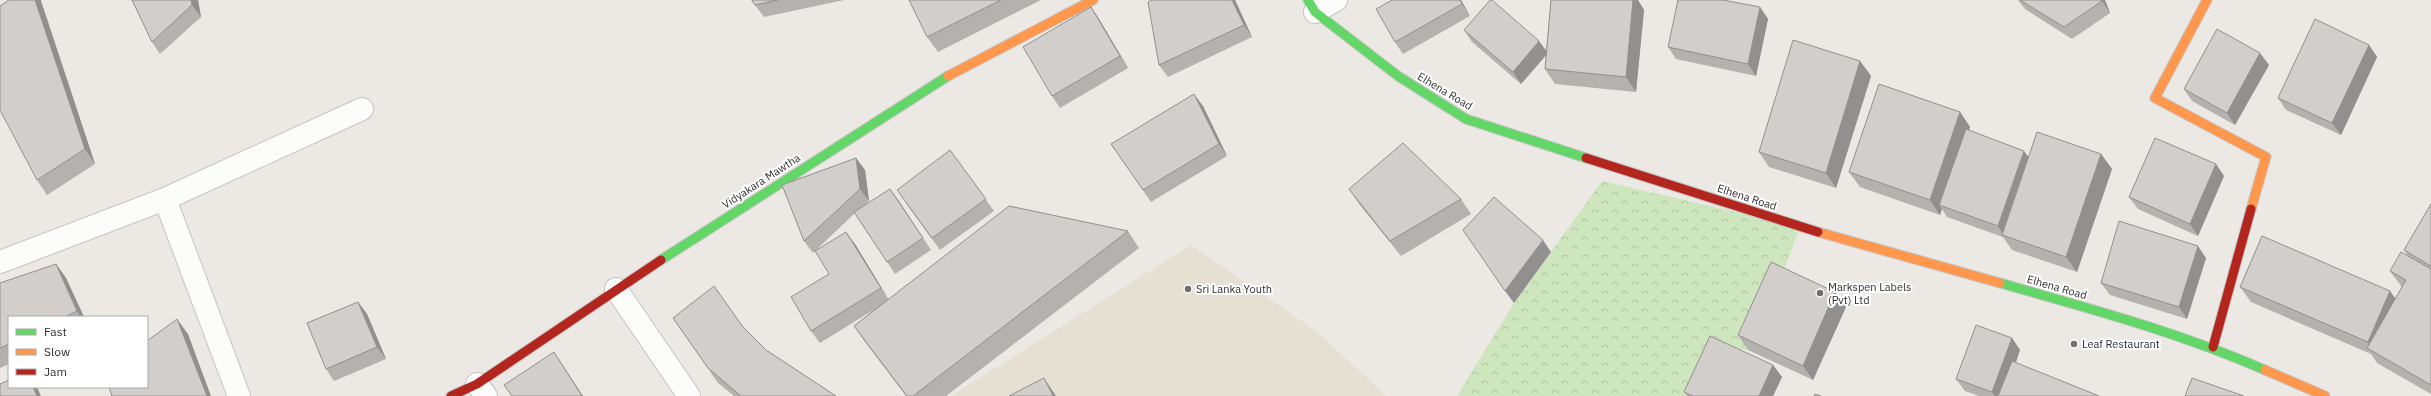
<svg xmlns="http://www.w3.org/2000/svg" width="2431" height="396" viewBox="0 0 2431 396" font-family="'IBM Plex Sans',sans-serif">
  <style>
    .education { fill: #e6e0d3 }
    .forest { fill: url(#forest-crowns) }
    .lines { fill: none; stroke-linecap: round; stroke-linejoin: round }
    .street-casing { stroke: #c5c4c5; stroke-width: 24 }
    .fast-casing { stroke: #c5c4c5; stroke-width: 11 }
    .slow-casing { stroke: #c5c4c5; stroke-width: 11 }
    .jam-casing { stroke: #c5c4c5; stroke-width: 11 }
    .street { stroke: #fcfcfb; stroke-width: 22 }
    .fast { stroke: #63d668; stroke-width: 9 }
    .slow { stroke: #ff974d; stroke-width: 9 }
    .jam { stroke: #b3261e; stroke-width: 9 }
    .wall { fill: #b4b1af }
    .shaded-wall { fill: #92908e }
    .building { fill: #d1cecb; stroke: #92908e }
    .poi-dot { fill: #706f6e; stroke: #fff; stroke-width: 1.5 }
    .labels { text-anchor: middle; stroke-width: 4; stroke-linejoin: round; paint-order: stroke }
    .street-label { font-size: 11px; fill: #2e2e2e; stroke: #fff }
    .poi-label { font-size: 11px; fill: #2e2e2e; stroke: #fff; text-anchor: start }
  </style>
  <defs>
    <pattern id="forest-crowns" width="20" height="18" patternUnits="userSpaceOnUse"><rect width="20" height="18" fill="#cee6be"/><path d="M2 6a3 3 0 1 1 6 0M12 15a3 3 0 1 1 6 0" fill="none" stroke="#b1c6a4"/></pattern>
  </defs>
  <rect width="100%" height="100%" fill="#ece8e4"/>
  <path class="education" d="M1191,245l128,88 67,63h-435z"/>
  <path class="forest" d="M1602,181l198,46 -19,50 -33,73 -29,-2 -23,48h-239l57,-93z"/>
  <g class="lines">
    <defs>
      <path id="street" d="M1315,12l21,-12
        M165,199l74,197
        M0,262l165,-63 197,-90
        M616,289l73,107
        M477,384l9,12"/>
      <path id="fast" d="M1308,0l7,12 83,64 68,43 120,39
        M661,260l287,-184
        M2000,283c91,26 178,49 265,87"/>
      <path id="slow" d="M2207,0l-52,98 111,59 -15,52
        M948,76l145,-76
        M1818,232l182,51
        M2265,370l60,26"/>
      <path id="jam" d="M1586,158l232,74
        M2213,347l38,-138
        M451,396l26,-12 184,-124"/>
    </defs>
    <use href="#street" class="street-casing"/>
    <use href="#fast" class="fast-casing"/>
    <use href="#slow" class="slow-casing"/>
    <use href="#jam" class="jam-casing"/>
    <use href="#street" class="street"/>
    <use href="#fast" class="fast"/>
    <use href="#slow" class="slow"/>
    <use href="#jam" class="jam"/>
  </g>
  <path class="wall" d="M132,0h66l3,17 -41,37 -8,-12z
    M751,0h93l-80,17z
    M909,0h132l-103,52 -11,-15z
    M1151,0h84l17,37 -84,40 -9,-12z
    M1392,0h69l9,16 -67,38 -8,-12z
    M1551,0h87l6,10 -8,82 -81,-8 -10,-15 1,-14 -25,29 -49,-42 -8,-12 82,21z
    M2018,0h87l5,13 -38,26 -47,-30z
    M41,1l54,163 -48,31 -10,-15z
    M1091,7l8,12 29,49 -68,40 -8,-12z
    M1760,7l8,12 -12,57 -80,-17 -8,-12z
    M2369,45l8,12 -36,78 -55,-25 -8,-12z
    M1860,61l11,15 -35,112 -67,-21 -10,-15z
    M2269,65l-34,60 -43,-24 -8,-12z
    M1203,106l24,50 -76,46 -40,-58z
    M1960,112l10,15 -1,4 59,25 73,-2 11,15 -35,103 -65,-22 -9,-13 -56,-20 -5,-8 -2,6 -80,-28 -11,-15z
    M950,150l44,61 -54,39 -35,-48z
    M856,158l9,12 4,31 -8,7 29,-19 41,61 -36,24 -40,-61 -42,40 -9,-12z
    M2216,164l8,12 -26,60 -60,-27 -9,-12z
    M1349,189l112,10 10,15 -70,42 -42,-52z
    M2431,204v190l-54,-31 -6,-9 -120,-52 -11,-15 155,12 7,-12 -1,-1 -11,-15 18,-15 -4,-6z
    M1128,231l11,17 -193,148h-40l-41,-54 -11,-16 21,-17 -55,34 -9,-12 18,-57 26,-30 33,55z
    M2206,258l-19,61 -77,-24 -9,-12z
    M56,264l10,14 18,39h-75v47l-9,4v-85z
    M358,302l9,12 19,45 -52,22 -8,-12z
    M1846,307l-33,73 -65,-30 -10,-15z
    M673,318l70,9 23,23 70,46h-102l-16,-13z
    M2012,338l8,12 -4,13 83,33h-120l-14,-5 -9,-12z
    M1773,365l9,12 -9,19h-86l-3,-4z"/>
  <path class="shaded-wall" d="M35,0h6v1l54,163 -10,-15z
    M191,0h7l3,17 -9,-12z
    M1232,0h3l17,37 -8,-12z
    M1460,0h1l9,16 -8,-12z
    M1633,0h5l6,10 -8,82 -10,-15z
    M2101,0h4l5,13 -8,-12z
    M1091,7l8,12 29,49 -8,-12z
    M1760,7l8,12 -12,57 -8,-12z
    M1539,41l9,12 -27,31 -8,-12z
    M2369,45l8,12 -36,78 -9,-12z
    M2260,53l9,12 -34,60 -8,-12z
    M1860,61l11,15 -35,112 -10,-15z
    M1194,94l9,12 24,50 -8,-12z
    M1960,112l10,15 -27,80 -4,-2 3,4 -2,6 -10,-15z
    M2024,151l9,12 -29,73 -6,-10z
    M2101,154l11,15 -35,103 -11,-15z
    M856,158l9,12 4,31 -9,-12z
    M2216,164l8,12 -26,60 -8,-12z
    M890,189l9,12 32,49 -8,-12z
    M846,232l9,12 34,56 -8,-12z
    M1543,240l8,12 -37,51 -9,-12z
    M2198,246l8,12 -19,61 -8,-12z
    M56,264l10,14 18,39h-3l-4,-6z
    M2390,291l10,14 -25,48 -7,-11z
    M1835,292l11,15 -33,73 -10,-14z
    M358,302l9,12 19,45 -9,-12z
    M177,319l11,15 23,62h-4z
    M2012,338l8,12 -16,46h-9l-3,-4z
    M554,352l10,15 19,29h-1z
    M1773,365l9,12 -9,19h-14z
    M1044,378l12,18h-3z
    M33,387h4l4,9h-4z"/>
  <path class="building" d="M9,0h26l50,149 -48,31 -37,-70v-104z
    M132,0h59l1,5 -40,37z
    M752,0h26l-23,5z
    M909,0h92l-74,37z
    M1151,0h81l12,25 -85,40 -11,-63z
    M1392,0h68l2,4 -67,38 -19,-33z
    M1490,0h2l47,41 -26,31 -49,-42z
    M1551,0h82l-7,77 -81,-8z
    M1678,0h45l37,7 -12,57 -80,-17z
    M2020,0h81l1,1 -38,26z
    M1091,7l29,49 -68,40 -29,-49z
    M2315,19l54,26 -37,78 -54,-25z
    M2217,29l43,24 -33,60 -43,-24z
    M1793,40l67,21 -34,112 -67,-21z
    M1879,84l81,28 -30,88 -81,-28z
    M1194,94l25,50 -76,46 -32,-46z
    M1966,129l58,22 -26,75 -59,-21z
    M2037,132l64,22 -35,103 -64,-22z
    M2155,138l61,26 -26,60 -61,-27z
    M1403,143l58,56 -71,42 -41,-52z
    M950,150l36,49 -54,39 -35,-48z
    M856,158l4,31 -56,52 -22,-56z
    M890,189l33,49 -36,24 -33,-50z
    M1494,197l49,43 -38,51 -42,-61z
    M2431,204v62l-27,-16z
    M1009,206l119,25 -215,165h-6l-53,-70z
    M2119,221l79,25 -19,61 -78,-24z
    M846,232l35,56 -70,43 -20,-34 38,-23 -14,-23z
    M2262,236l128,55 -22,51 -128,-55z
    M2401,252l30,17v116l-64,-37 39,-68 -16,-9z
    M1771,262l64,30 -32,74 -65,-31z
    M56,264l21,47 -12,6h-56v27l-9,4v-65z
    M714,286l29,41 23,23 70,46h-95l-33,-28 -35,-50z
    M358,302l19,45 -51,22 -19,-46z
    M177,319l30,77h-95l-3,-9h38v-46z
    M1976,325l36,13 -20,54 -36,-13z
    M1710,336l63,29 -14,31h-66l-9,-4z
    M554,352l28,44h-70l-8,-11z
    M2012,361l87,35h-101z
    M1044,378l9,18h-44z
    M2192,378l52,18h-59z
    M9,380v7h24l4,9h-37v-12z
    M1815,394l6,2h-7z"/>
  <g class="poi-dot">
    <circle cx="1188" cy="289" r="4"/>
    <circle cx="1820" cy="293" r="4"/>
    <circle cx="2074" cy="344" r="4"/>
  </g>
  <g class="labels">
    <g class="street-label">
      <text transform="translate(1445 91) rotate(31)" y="4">Elhena Road</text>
      <text transform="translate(761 181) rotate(-33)" y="4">Vidyakara Mawtha</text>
      <text transform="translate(1747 197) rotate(18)" y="4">Elhena Road</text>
      <text transform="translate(2057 287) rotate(16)" y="4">Elhena Road</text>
    </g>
    <g class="poi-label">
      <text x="1828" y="291">Markspen Labels<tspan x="1828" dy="13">(Pvt) Ltd</tspan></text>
      <text x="1196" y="293">Sri Lanka Youth</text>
      <text x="2082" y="348">Leaf Restaurant</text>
    </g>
  </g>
  <rect x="8" y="316" width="140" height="72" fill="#ffffff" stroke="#ababab"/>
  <rect x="16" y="329" width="20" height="6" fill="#63d668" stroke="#ababab"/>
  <text x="44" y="336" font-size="12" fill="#2e2e2e">Fast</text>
  <rect x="16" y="349" width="20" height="6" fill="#ff974d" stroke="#ababab"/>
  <text x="44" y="356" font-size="12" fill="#2e2e2e">Slow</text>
  <rect x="16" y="369" width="20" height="6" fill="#b3261e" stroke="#ababab"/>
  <text x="44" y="376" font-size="12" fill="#2e2e2e">Jam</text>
</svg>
